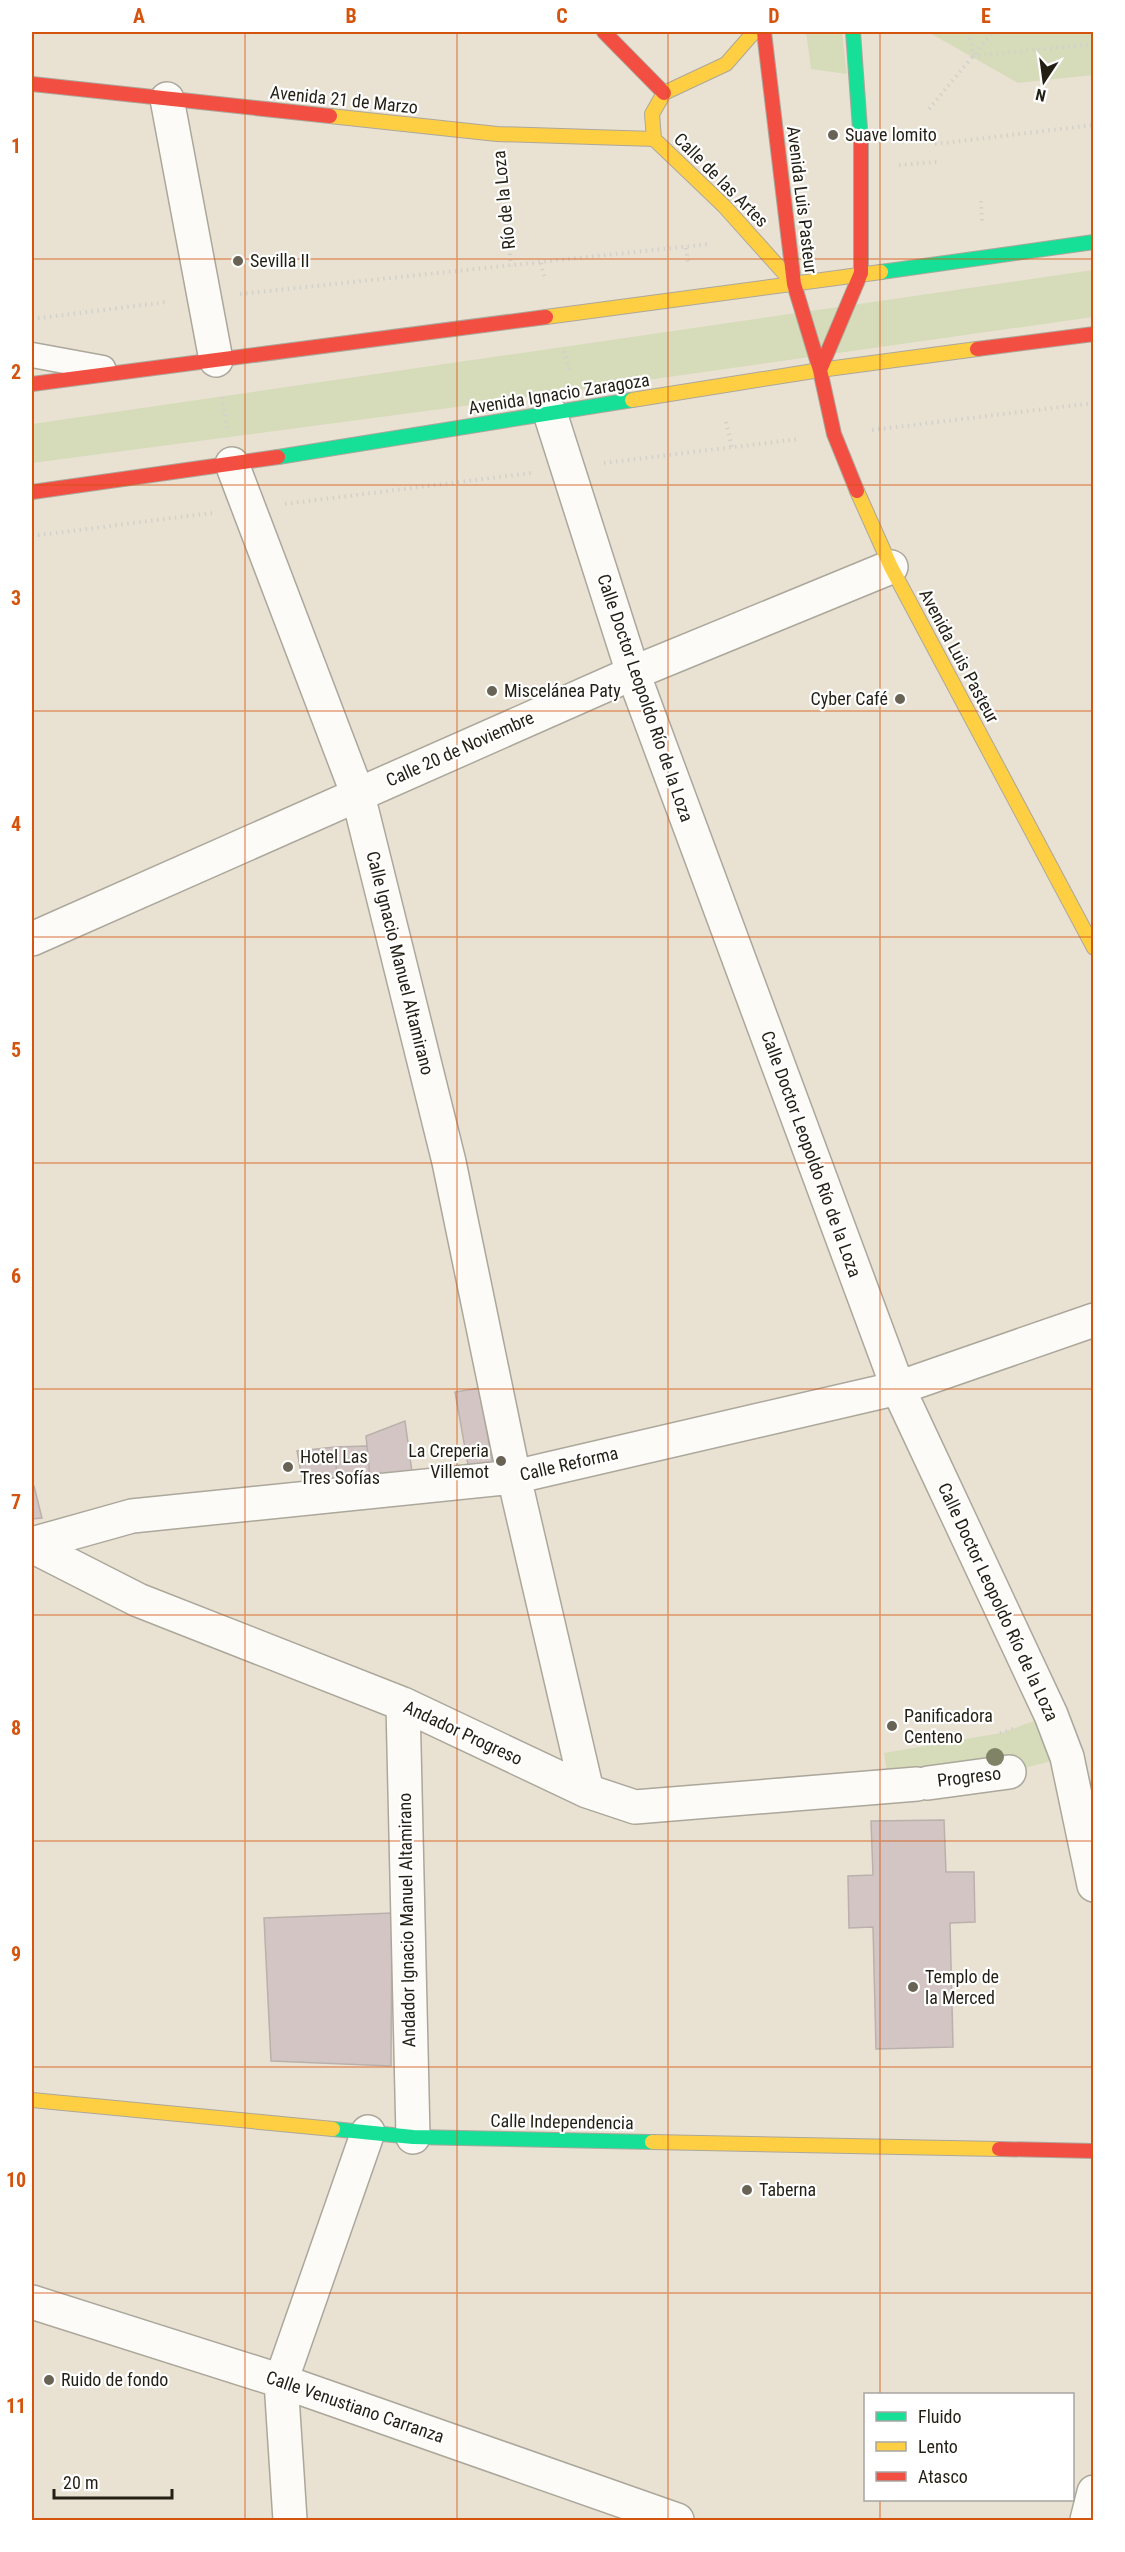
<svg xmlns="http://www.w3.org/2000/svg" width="1125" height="2552" viewBox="0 0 1125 2552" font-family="'Roboto Condensed',sans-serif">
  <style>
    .green { fill: #d6dbba }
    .building { fill: #d3c5c3; stroke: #bab1ad; stroke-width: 1.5 }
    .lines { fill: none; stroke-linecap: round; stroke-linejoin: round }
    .lane-casing { stroke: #aca79b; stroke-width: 27 }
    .street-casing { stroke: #aca79b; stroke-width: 36 }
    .fast-casing { stroke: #aca79b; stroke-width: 16 }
    .slow-casing { stroke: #aca79b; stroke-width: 16 }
    .jam-casing { stroke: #aca79b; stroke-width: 16 }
    .path { stroke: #d3d1cc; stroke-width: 4; stroke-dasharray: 1.5 4.5; stroke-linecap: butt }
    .lane { stroke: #fcfbf8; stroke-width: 24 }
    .street { stroke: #fcfbf8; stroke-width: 33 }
    .fast { stroke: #16e098; stroke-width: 14 }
    .slow { stroke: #ffcf43; stroke-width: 14 }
    .jam { stroke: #f24e42; stroke-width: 14 }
    .tree { fill: #808366 }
    .grid { fill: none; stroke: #d4530d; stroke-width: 1.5; stroke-opacity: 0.55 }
    .poi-dot { fill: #696356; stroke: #fff; stroke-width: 2 }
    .labels { text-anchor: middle; stroke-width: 4.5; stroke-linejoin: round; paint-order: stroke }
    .street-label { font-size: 18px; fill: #241f14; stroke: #fff }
    .poi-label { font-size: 18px; fill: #241f14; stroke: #fff; text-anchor: start }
    .neatline { fill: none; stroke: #d4530d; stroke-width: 2 }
    .grid-label { font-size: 20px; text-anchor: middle; font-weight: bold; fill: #d4530d }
  </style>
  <rect width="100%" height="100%" fill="#e9e2d2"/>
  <path class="green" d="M806,32h36l5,42 -36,-5z
    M928,32h165v43l-75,8z
    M1093,270v47l-644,91 -417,55v-39z
    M1051,1715l16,42 -58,15 -120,14 -5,-33 117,-20z"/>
  <path class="building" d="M479,1388l15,83 -24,5 -15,-84z
    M405,1421l7,51 -42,4 -4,-40z
    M367,1446l3,30 -33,4 -2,-33z
    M335,1447l2,33 -34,4 -6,-33z
    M32,1486h2l8,32 -10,1z
    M944,1820l2,52h28l1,50 -25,1 3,124 -77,2 -3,-122 -24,1 -1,-52 25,-1 -2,-54z
    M392,1913l-1,153 -120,-5 -7,-143z"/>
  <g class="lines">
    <defs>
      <path id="lane" d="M32,355l71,13"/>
      <path id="street" d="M167,99l49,261
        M550,413l83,260 265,715 153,327 16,42 27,128
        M232,464l126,331 91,367 65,315 73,314
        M32,939l601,-266 258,-106
        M32,1544l100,-28 382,-39 384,-89 196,-68
        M32,1546l106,54 265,104 184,87 48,16 282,-23
        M403,1704l10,433
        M928,1783l81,-11
        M32,2302l249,79 396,139
        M290,2520l-9,-139 87,-249
        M1087,2520l7,-28"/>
      <path id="fast" d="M853,32l8,111
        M881,272l213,-30
        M278,457l354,-57
        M333,2129l80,8 239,5"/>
      <path id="slow" d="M754,32l-28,32 -62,29 -12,21 2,25 70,67 70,78
        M330,116l167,18 157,5
        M546,317l335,-45
        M632,400l188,-30 157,-21
        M857,491l34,76 203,381
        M32,2100l301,29
        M652,2142l347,7"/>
      <path id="jam" d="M604,32l60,61
        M764,32l30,252 26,86 14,64 23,57
        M32,84l298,32
        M977,349l117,-15
        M820,370l41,-97v-130
        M32,384l514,-67
        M32,492l246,-35
        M999,2149l95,2"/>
    </defs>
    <use href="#lane" class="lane-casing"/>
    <use href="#street" class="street-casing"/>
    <use href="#fast" class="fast-casing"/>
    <use href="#slow" class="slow-casing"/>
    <use href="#jam" class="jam-casing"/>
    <path class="path" d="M969,32l4,24 121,-12
      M929,109l64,-77
      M935,144l159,-19
      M899,165l38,-3
      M501,170l10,96
      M981,201l1,21
      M686,248l2,14
      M541,263l4,17
      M240,294l470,-50
      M32,319l135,-17
      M564,351l6,21
      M222,397l5,31
      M726,422l6,25
      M872,430l222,-27
      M604,463l195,-24
      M285,504l246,-31
      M32,536l180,-23
      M1000,1733l15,-5"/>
    <use href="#lane" class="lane"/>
    <use href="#street" class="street"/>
    <use href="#fast" class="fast"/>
    <use href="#slow" class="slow"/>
    <use href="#jam" class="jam"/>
  </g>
  <circle class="tree" cx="995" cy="1757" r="9"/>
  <path class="grid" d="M245,32v2488M457,32v2488M668,32v2488M880,32v2362M32,259h1062M32,485h1062M32,711h1062M32,937h1062M32,1163h1062M32,1389h1062M32,1615h1062M32,1841h1062M32,2067h1062M32,2293h1062M880,2500v20"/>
  <g class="poi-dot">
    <circle cx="833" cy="135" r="6"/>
    <circle cx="238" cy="261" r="6"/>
    <circle cx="492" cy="691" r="6"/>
    <circle cx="900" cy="699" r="6"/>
    <circle cx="501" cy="1461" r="6"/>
    <circle cx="288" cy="1467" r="6"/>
    <circle cx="892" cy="1726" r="6"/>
    <circle cx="913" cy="1987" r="6"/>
    <circle cx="747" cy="2190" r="6"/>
    <circle cx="49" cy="2380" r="6"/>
  </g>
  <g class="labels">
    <g class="street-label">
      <text transform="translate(344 100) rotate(6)" y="6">Avenida 21 de Marzo</text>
      <text transform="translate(721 180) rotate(45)" y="6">Calle de las Artes</text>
      <text transform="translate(504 200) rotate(-96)" y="6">Río de la Loza</text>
      <text transform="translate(802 200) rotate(83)" y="6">Avenida Luis Pasteur</text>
      <text transform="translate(559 394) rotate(-9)" y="6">Avenida Ignacio Zaragoza</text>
      <text transform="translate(959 656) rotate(62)" y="6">Avenida Luis Pasteur</text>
      <text transform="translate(645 698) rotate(71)" y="6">Calle Doctor Leopoldo Río de la Loza</text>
      <text transform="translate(460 749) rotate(-24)" y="6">Calle 20 de Noviembre</text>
      <text transform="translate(400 963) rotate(76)" y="6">Calle Ignacio Manuel Altamirano</text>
      <text transform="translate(811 1154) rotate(70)" y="6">Calle Doctor Leopoldo Río de la Loza</text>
      <text transform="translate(569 1464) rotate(-13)" y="6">Calle Reforma</text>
      <text transform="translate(998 1602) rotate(65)" y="6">Calle Doctor Leopoldo Río de la Loza</text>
      <text transform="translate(463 1733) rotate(25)" y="6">Andador Progreso</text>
      <text transform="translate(969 1777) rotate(-7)" y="6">Progreso</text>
      <text transform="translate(407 1920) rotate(-91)" y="6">Andador Ignacio Manuel Altamirano</text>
      <text transform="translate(562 2122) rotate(1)" y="6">Calle Independencia</text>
      <text transform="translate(355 2407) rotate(19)" y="6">Calle Venustiano Carranza</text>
    </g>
    <g class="poi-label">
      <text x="845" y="141">Suave lomito</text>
      <text x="250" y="267">Sevilla II</text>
      <text x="504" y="697">Miscelánea Paty</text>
      <text x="888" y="705" text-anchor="end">Cyber Café</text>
      <text x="489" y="1457" text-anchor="end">La Creperia<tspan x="489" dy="21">Villemot</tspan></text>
      <text x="300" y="1463">Hotel Las<tspan x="300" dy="21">Tres Sofías</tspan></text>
      <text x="904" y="1722">Panificadora<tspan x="904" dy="21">Centeno</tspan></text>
      <text x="925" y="1983">Templo de<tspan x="925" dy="21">la Merced</tspan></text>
      <text x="759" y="2196">Taberna</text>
      <text x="61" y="2386">Ruido de fondo</text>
    </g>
  </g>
  <rect width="1125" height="2552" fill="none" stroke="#ffffff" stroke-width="66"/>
  <rect x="864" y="2393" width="210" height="108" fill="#ffffff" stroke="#a7a5a1" stroke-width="1.5"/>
  <rect x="876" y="2412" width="30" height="9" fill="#16e098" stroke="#a7a5a1" stroke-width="1.5"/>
  <text x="918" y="2423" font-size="18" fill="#241f14">Fluido</text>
  <rect x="876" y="2442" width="30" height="9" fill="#ffcf43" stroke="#a7a5a1" stroke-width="1.5"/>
  <text x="918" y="2453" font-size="18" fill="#241f14">Lento</text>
  <rect x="876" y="2472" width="30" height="9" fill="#f24e42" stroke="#a7a5a1" stroke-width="1.5"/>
  <text x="918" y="2483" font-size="18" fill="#241f14">Atasco</text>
  <g transform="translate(1044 81) rotate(193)" stroke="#ffffff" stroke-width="4.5" paint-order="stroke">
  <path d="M0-4.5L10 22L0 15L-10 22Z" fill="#241f14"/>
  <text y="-9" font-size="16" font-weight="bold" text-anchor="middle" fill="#241f14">N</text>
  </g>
  <path d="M54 2489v9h118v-9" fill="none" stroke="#241f14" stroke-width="3"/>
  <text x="63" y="2489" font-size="18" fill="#241f14" stroke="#ffffff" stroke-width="4.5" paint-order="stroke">20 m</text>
  <rect x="33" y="33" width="1059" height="2486" class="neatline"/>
  <g class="grid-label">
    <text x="139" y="23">A</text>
    <text x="351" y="23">B</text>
    <text x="562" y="23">C</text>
    <text x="774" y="23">D</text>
    <text x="986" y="23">E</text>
    <text x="16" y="153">1</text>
    <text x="16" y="379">2</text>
    <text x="16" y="605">3</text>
    <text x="16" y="831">4</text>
    <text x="16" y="1057">5</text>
    <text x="16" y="1283">6</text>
    <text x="16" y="1509">7</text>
    <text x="16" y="1735">8</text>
    <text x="16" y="1961">9</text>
    <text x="16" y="2187">10</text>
    <text x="16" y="2413">11</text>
  </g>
</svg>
